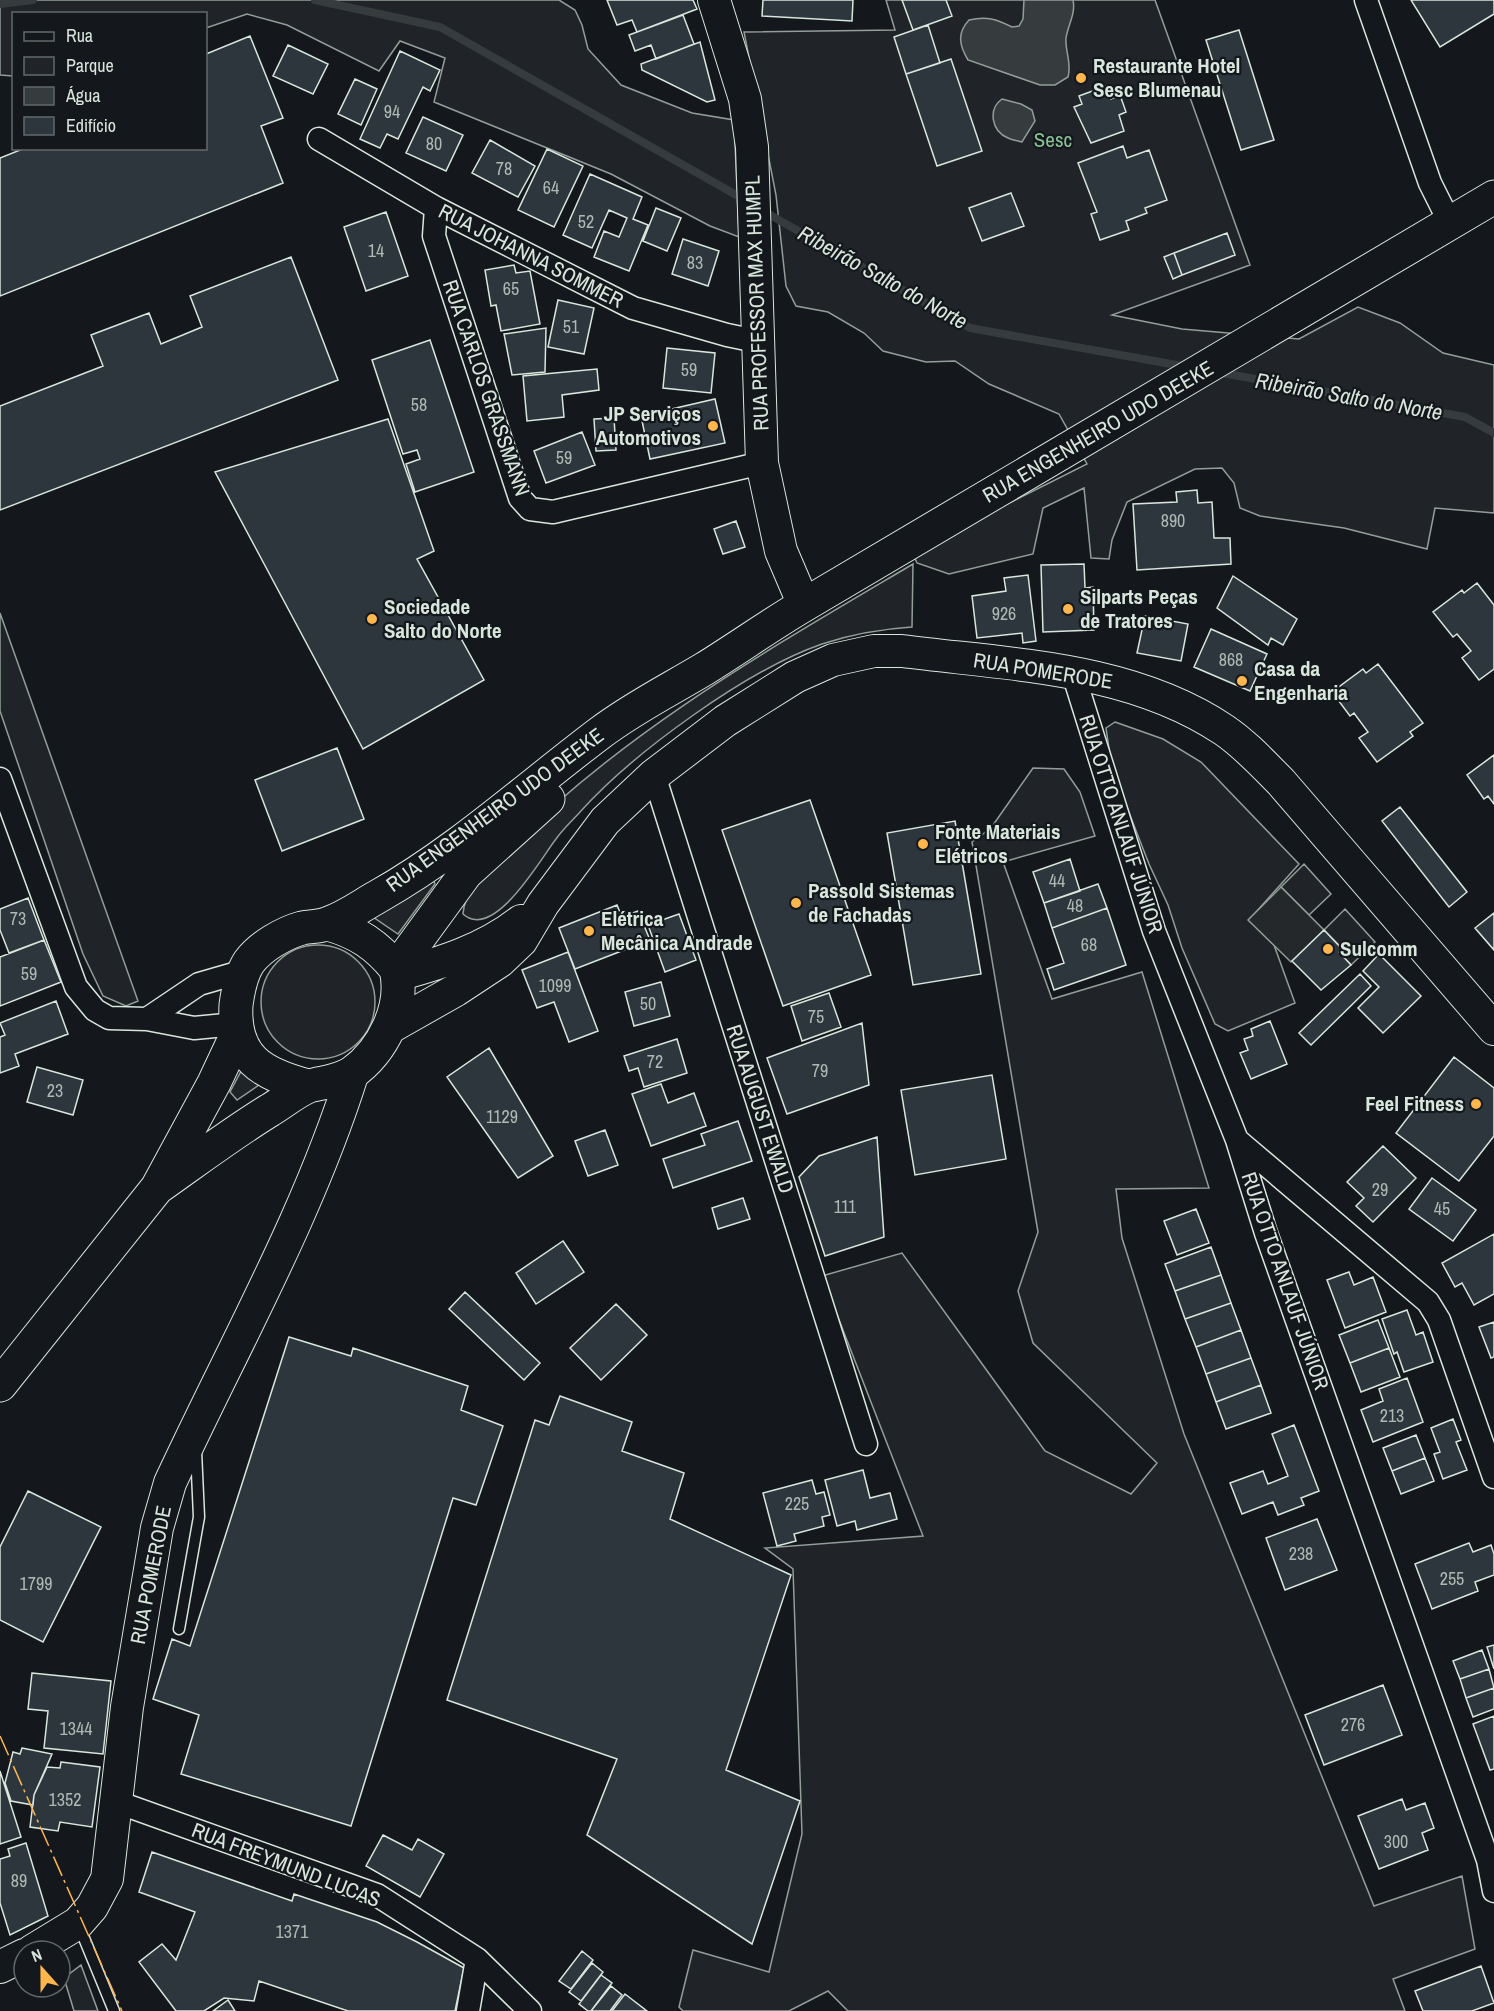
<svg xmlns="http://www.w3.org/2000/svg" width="1494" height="2011" viewBox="0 0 1494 2011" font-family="'Archivo Narrow',sans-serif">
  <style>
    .green { fill: #202428; stroke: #939e99; stroke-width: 1.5 }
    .parking { fill: #24282b; stroke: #939e99; stroke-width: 1.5 }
    .water { fill: #363b3e; stroke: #939e99; stroke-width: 1.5 }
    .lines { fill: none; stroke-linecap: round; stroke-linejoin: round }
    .stream { stroke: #363b3e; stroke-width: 8 }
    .building { fill: #2c363c; stroke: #d8e6dc; stroke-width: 1.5 }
    .lane-casing { stroke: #d8e6dc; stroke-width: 13 }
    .street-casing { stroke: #d8e6dc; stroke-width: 25 }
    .secondary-casing { stroke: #d8e6dc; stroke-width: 34 }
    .primary-casing { stroke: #d8e6dc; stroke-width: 35 }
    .lane { stroke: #14181c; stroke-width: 10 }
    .street { stroke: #14181c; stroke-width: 22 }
    .secondary { stroke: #14181c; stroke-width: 32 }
    .primary { stroke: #14181c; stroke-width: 33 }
    .power { stroke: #ffb74d; stroke-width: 1.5; stroke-dasharray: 21 4.5 3 4.5; stroke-linecap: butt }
    .poi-dot { fill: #ffb74d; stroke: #14181c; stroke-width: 2 }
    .labels { text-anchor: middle; stroke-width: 4.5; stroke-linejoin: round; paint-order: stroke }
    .number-label { font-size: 18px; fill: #adbab4 }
    .poi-label { font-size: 21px; font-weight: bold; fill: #d8e6dc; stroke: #14181c; text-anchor: start }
    .park-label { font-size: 21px; fill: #8ac095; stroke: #14181c }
    .street-label { font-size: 21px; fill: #d8e6dc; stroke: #14181c }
    .water-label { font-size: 22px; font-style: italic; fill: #d8e6dc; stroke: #14181c }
  </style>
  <rect width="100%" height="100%" fill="#14181c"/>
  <path class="green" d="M0,0h559l16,10 7,15 6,24 33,36 71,28 42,7 5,117 -29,-11 -99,-52 -177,-72 11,-44 -45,-17 -21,30 -92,-46 -40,-11 -41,14v-14h-192l-1,62 -13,-1z
    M886,0h269l95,265 -138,50 70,14 117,10 59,-32 42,16 43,30 51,12v148l-59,-5 -8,41 -83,-21 -84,-12 -20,-8 -6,-25 -12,-15 -27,1 -68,33 -15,38 -3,19 -18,-1 -7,-70 -41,20 -10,46 -84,20 -32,-11 -5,-11 175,-88 -28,-50 -70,-30 -34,-23 -29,1 -43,-11 -19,-18 -36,-21 -32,-6 -10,-20 -10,-91 -32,-163 151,-2z
    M913,564l-1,63c-31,2 -60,7 -90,17 -75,26 -188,108 -242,168 -8,9 -17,17 -24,27 -15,19 -62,103 -93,75 1,-24 27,-46 42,-62 117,-120 266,-204 408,-288z
    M0,613l138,388 -12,5 -23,-10 -20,-42 -83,-243z
    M1115,722l48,17 38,23 98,102 -50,56 25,25 21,58 -67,28 -13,-7 -33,-76 -14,-43 -19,-41 -21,-54 -17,-48 -5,-34z
    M1033,768l31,1 16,23 15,44 -92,26 49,137 90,-27 67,216 -93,1 6,49 62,196 190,472 88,-30 13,73 -82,30 12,32h-557l-20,-20 -39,20h-106l-4,-4 14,-57 76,22 33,-138 -9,-265 -28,-21 158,-12 -101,-260 80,-23 143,198 86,43 26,-31 -124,-120 -15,-52 20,-59 -66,-390 19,-14z
    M1304,864l27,30 -22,21 -28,-28z
    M433,879l2,5 -37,50 -25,-17z
    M1345,909l30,33 -24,23 -12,-13 3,-4 -18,-18z
    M261 1002a57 57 0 1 1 114 0a57 57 0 1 1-114 0Z
    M246,1062l16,21 -25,17 -7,-8z
    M81,1965l17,46h-24l-10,-33z"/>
  <path class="parking" d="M1281,887l43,43 -33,32 -43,-42z"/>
  <path class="water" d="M1024,0h49c3,13 -5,25 -7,38 -1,14 6,25 2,39l-13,8h-15l-72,-25c-9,-15 -11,-27 1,-40 18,-4 27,-1 43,7l7,-1 4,-7z
    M1002,99l19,5 11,6 3,11 -13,21c-4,-1 -10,-2 -14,-4 -17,-7 -20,-29 -6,-39z"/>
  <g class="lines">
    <path class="stream" d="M315,0l125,27 305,173
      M0,4l33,-4
      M763,211l207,117 218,39
      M1217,372l248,45 29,16"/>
  </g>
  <path class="building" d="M607,0h86l4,9 -60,23 -5,-12 -15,5z
    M763,0h90l-1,21 -90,-5z
    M902,0h44l6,16 -39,14z
    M1411,0h83v14l-54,33z
    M683,15l11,29 -38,15 -5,-14 -16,6 -6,-16z
    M928,25l12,38 -34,11 -12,-37z
    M1239,30l35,110 -33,10 -35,-110z
    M250,36l33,82 -22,8 22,57 -283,113v-138l25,-10h181v-94z
    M700,42l15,58 -8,2 -65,-32 -1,-6z
    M288,45l40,19 -15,30 -40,-18z
    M400,51l40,19 -10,21 -7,-4 -25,52 -11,-5 -7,14 -20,-9z
    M951,59l31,92 -45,15 -31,-92z
    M355,79l22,10 -16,36 -23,-11z
    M1106,86l5,13 9,-4 6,17 -7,3 5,16 -33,12 -17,-36 8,-3 -3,-8z
    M423,117l40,18 -17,36 -40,-18z
    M490,140l45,26 -17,31 -46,-24z
    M1123,146l4,12 22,-8 18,50 -22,8 2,5 -21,8 3,9 -29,10 -9,-26 6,-2 -19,-49z
    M547,149l36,17 -29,61 -36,-17z
    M590,174l52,23 -9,22 15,6 -19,46 -35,-14 10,-26 15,6 8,-19 -18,-8 -17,38 -29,-13z
    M1011,193l13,33 -42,15 -13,-33z
    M656,208l25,10 -14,33 -24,-10z
    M386,212l22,64 -42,15 -22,-64z
    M1227,233l8,22 -53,20 -8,-22z
    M683,239l36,12 -11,35 -36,-12z
    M1174,253l8,22 -9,4 -9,-22z
    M291,257l47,123 -338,130v-104l103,-40 -12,-31 58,-22 12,31 41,-17 -12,-31z
    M514,265l2,8 14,-2 10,53 -39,7 -5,-26 -5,1 -6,-36z
    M558,300l36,8 -10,46 -36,-7z
    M546,328l-1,44 -33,3 -8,-41z
    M430,340l44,132 -59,20 -9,-28 14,-5 -3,-9 -14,4 -31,-94z
    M667,348l48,5 -4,40 -48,-5z
    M597,369l2,21 -37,5 2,22 -37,4 -4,-45z
    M715,399l10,44 -75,16 -9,-43z
    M614,418l2,32 -20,1 -2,-32z
    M388,419l46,132 -17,8 67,121 -121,69 -148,-277z
    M582,432l13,33 -49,18 -12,-32z
    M1197,490l1,13 14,-1 2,36h16l1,26 -94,6 -4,-66 44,-2 -1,-10z
    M736,521l9,26 -22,7 -9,-25z
    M1084,564l1,24 8,-1 1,43 -51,2 -2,-67z
    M1028,575l8,66 -13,2 -1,-10 -45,5 -5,-42 34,-5 -2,-13z
    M1233,576l64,43 -14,26 -12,-7 -3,7 -51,-37z
    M1477,583l17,22v64l-15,11 -17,-22 9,-7 -14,-17 -4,3 -20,-25 29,-22 2,3z
    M1145,616l43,8 -7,37 -44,-8z
    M1211,629l56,25 -17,37 -56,-24z
    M1378,664l45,59 -13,9 3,4 -36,26 -18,-24 9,-6 -14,-19 -4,3 -18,-24 31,-23 3,4z
    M337,748l27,71 -82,32 -27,-71z
    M1494,755v49l-6,-8 -4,3 -17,-24z
    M810,800l61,175 -88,31 -61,-176z
    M1400,807l67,85 -18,15 -67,-86z
    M955,821l26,153 -68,11 -26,-152z
    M1070,859l10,32 -36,12 -11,-31z
    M1098,884l9,24 -55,20 -8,-25z
    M28,898l16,42 -35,13 -9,-23v-21z
    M617,905l5,12 16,-6 12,29 -75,29 -16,-41z
    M1107,908l19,57 -72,25 -7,-21 17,-6 -12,-35z
    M1494,913v37l-19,-22z
    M679,914l17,46 -31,12 -17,-47z
    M1324,930l18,19 -3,3 12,13 -30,25 -29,-29z
    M44,940l17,42 -61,24v-49z
    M568,952l30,79 -29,11 -15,-40 -17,6 -15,-38z
    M1379,954l42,42 -38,37 -25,-25 21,-21 -16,-16z
    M1360,974l11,12 -60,59 -12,-12z
    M661,982l9,34 -36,10 -9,-34z
    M829,993l12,34 -39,14 -11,-35z
    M56,1001l12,33 -53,20 4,12 -19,7v-36l5,-2 -5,-12z
    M1270,1021l17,43 -36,15 -11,-26 8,-3 -4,-11 9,-3 -2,-7z
    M862,1023l7,62 -82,29 -20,-56z
    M677,1039l10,34 -43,14 -6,-19 -9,3 -5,-15z
    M489,1048l64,108 -35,22 -71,-101z
    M1454,1057l40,31v48l-35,45 -63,-48z
    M37,1067l46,13 -10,35 -46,-13z
    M992,1075l14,84 -91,16 -14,-85z
    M661,1084l7,19 26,-10 12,33 -55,20 -19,-52z
    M738,1121l14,40 -79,27 -10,-29 42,-14 -4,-11z
    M605,1130l13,35 -30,11 -13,-35z
    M877,1137l7,100 -59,19 -26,-79 20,-21z
    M1383,1146l33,32 -43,44 -17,-16 8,-8 -17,-16z
    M1432,1178l44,32 -23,31 -44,-32z
    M743,1198l7,21 -32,10 -6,-21z
    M1196,1209l13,34 -32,12 -13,-34z
    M1494,1234v60l-20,11 -12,-22 -7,4 -13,-24z
    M563,1241l21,31 -48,32 -20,-31z
    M1211,1247l10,28 -46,16 -10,-27z
    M1349,1272l5,13 19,-8 13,35 -41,16 -18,-48z
    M1221,1275l10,28 -46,16 -10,-28z
    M465,1292l75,71 -16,17 -75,-71z
    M1231,1303l10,27 -45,17 -11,-28z
    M616,1304l31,31 -46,45 -31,-32z
    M1407,1310l9,25 7,-3 10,30 -29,10 -7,-20 -3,2 -12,-35z
    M1378,1320l11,28 -39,15 -11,-28z
    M1494,1322v35l-3,1 -12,-31z
    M1241,1330l10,28 -45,16 -10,-27z
    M289,1337l62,19 2,-8 115,38 -7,24 42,16 -27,79 -23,-7 -102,328 -170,-52 18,-59 -46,-16 19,-60 18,7z
    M1389,1348l11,29 -39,15 -11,-29z
    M1251,1358l10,27 -45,17 -10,-28z
    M1407,1378l16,44 -50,20 -12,-32 22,-9 -4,-12z
    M1261,1385l10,28 -45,16 -10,-27z
    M560,1396l72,26 -10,29 62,22 -14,46 121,56 -65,195 74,31 -48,143 -165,-109 30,-76 -170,-59 88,-280 14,5z
    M1453,1419l8,21 -5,2 11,28 -24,9 -9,-25 6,-2 -9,-24z
    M1294,1425l25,66 -18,7 3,7 -26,10 -5,-13 -31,12 -12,-31 33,-12 5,13 20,-8 -16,-42z
    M1416,1435l9,23 -33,13 -9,-23z
    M1425,1458l9,23 -33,13 -9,-23z
    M863,1470l7,28 20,-5 7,26 -40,11 -2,-9 -18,5 -12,-46z
    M812,1480l4,14 8,-2 6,23 -8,2 2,9 -30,8 2,7 -19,5 -14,-53z
    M28,1491l73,36 -58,115 -43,-22v-73z
    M1317,1519l20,51 -52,20 -19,-52z
    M1469,1543l4,9 18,-7 3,9v21l-19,7 3,9 -46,18 -17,-45z
    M1494,1645v24l-7,-22z
    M1482,1650l7,19 -29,10 -7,-18z
    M1489,1669l5,19 -28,10 -6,-19z
    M32,1673l79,8 -8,73 -59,-6 4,-37 -20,-2z
    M1383,1685l19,50 -78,30 -19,-50z
    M1494,1688v21l-21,8 -7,-19z
    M1494,1716v53l-4,1 -17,-46z
    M22,1748l30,6 -18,41 -1,10 -22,-4 -6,-18 8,-31 7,2z
    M61,1762l39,5 -8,60 -32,-5 -2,9 -28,-4 4,-32 13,-28 13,1z
    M0,1771l21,66 -21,7z
    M1402,1799l4,11 19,-7 9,25 -12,5 6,17 -49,19 -21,-53z
    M383,1835l29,15 6,-11 26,15 -24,43 -54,-31z
    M26,1843l22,73 -38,19 -10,-32v-44l10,-3 -2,-7z
    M152,1852l140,49 2,-7 83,28 40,20 47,26 -9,43h-107l-89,-30 -5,20 -30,-3 -20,13h-28l-37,-49 23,-18 14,16 19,-48 -56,-20z
    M582,1951l11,9 -22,29 -12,-8z
    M592,1963l11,9 -22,29 -12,-9z
    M1481,1966l13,37 -22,8h-49l-8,-20z
    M601,1975l11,8 -21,28h-3l-9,-7z
    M611,1986l11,9 -12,16h-19z
    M625,1994l22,17h-35z
    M228,2000l7,11h-22z"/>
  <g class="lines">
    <defs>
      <path id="lane" d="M179,1629l20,-112 -3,-66
        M79,1926l35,85"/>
      <path id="street" d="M1366,0l64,183 20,40
        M319,139l117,69 197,100 94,27 29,6
        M436,208l-2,28 86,262 10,11 23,3 209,-49
        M1073,673l81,258 83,209 29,93 222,627 6,31
        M654,775l212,669
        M0,779l76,208 19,23 14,8 38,1 47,9 42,-4
        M147,1019l52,-35 45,-13
        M1237,1140l191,162 11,18 55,157
        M117,1802l260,93 100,64 53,52
        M468,2011l9,-52"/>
      <path id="secondary" d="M714,0l31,99 7,48 10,316 19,88 23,54
        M397,975c44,-12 87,-25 124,-54
        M389,1028l67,-38 44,-29 21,-20 22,-37 62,-83 49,-46 71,-54 70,-44 38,-17 41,-9h28c109,14 228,16 322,79 22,15 39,34 57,52l213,247
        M32,1951l46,-28 14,-16 15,-28 20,-172 30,-179 13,-45c63,-136 138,-267 183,-411
        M0,1967l24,-12"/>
      <path id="primary" d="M328,924c29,8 49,21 68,45
        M308,1086c-46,-12 -75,-28 -72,-81 2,-15 5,-31 13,-43 12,-16 35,-29 53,-34 9,-2 19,-1 27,-5 17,-6 32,-17 48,-26 80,-45 150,-109 223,-164 33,-25 69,-43 104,-64 34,-21 66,-44 100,-64l690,-408
        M157,1188c37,-26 74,-54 113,-78 12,-7 26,-19 39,-24 15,-4 29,-4 43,-13 31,-22 53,-66 44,-104l70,-96 82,-74
        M0,1385l157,-197 57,-105 24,-51"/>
    </defs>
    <use href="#lane" class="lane-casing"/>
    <use href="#street" class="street-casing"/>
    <use href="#secondary" class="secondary-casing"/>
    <use href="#primary" class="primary-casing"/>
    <use href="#lane" class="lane"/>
    <use href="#street" class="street"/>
    <use href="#secondary" class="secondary"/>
    <use href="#primary" class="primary"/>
    <path class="power" d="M0,1736l122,275"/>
  </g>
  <g class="poi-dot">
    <circle cx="1081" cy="78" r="6"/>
    <circle cx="713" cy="426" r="6"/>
    <circle cx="1068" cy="609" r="6"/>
    <circle cx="372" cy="619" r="6"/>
    <circle cx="1242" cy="681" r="6"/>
    <circle cx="923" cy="844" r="6"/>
    <circle cx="796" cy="903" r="6"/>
    <circle cx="589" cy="931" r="6"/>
    <circle cx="1328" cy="949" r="6"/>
    <circle cx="1476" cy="1104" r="6"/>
  </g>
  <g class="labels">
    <g class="number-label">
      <text x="392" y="118">94</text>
      <text x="434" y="150">80</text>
      <text x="504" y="175">78</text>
      <text x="551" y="194">64</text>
      <text x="586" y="228">52</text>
      <text x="376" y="257">14</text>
      <text x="695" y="269">83</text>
      <text x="511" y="295">65</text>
      <text x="571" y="333">51</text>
      <text x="689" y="376">59</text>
      <text x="419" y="411">58</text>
      <text x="564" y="464">59</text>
      <text x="1173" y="527">890</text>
      <text x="1004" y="620">926</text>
      <text x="1231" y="666">868</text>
      <text x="1057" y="887">44</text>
      <text x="1075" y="912">48</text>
      <text x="18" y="925">73</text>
      <text x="1089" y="951">68</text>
      <text x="29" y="980">59</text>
      <text x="555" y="992">1099</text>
      <text x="648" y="1010">50</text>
      <text x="816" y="1023">75</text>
      <text x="655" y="1068">72</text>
      <text x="820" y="1077">79</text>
      <text x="55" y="1097">23</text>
      <text x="502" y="1123">1129</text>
      <text x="1380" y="1196">29</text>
      <text x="845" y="1213">111</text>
      <text x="1442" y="1215">45</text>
      <text x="1392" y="1422">213</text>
      <text x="797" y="1510">225</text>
      <text x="1301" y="1560">238</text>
      <text x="1452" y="1585">255</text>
      <text x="36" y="1590">1799</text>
      <text x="1353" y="1731">276</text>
      <text x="76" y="1735">1344</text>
      <text x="65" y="1806">1352</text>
      <text x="1396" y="1848">300</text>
      <text x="19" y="1887">89</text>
      <text x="292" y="1938">1371</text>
    </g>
    <g class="poi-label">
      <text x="1093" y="73">Restaurante Hotel<tspan x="1093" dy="24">Sesc Blumenau</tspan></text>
      <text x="701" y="421" text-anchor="end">JP Serviços<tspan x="701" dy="24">Automotivos</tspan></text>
      <text x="1080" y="604">Silparts Peças<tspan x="1080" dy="24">de Tratores</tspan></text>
      <text x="384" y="614">Sociedade<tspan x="384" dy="24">Salto do Norte</tspan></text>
      <text x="1254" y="676">Casa da<tspan x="1254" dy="24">Engenharia</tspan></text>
      <text x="935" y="839">Fonte Materiais<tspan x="935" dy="24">Elétricos</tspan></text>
      <text x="808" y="898">Passold Sistemas<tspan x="808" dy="24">de Fachadas</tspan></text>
      <text x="601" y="926">Elétrica<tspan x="601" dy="24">Mecânica Andrade</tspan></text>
      <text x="1340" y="956">Sulcomm</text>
      <text x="1464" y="1111" text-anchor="end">Feel Fitness</text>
    </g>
    <g class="park-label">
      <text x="1053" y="147">Sesc</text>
    </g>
    <g class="street-label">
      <text transform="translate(531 256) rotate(27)" y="7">RUA JOHANNA SOMMER</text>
      <text transform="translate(757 303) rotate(-92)" y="7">RUA PROFESSOR MAX HUMPL</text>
      <text transform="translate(486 388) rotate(71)" y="7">RUA CARLOS GRASSMANN</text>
      <text transform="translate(1098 432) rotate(-30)" y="7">RUA ENGENHEIRO UDO DEEKE</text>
      <text transform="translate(1043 671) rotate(9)" y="7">RUA POMERODE</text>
      <text transform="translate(495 810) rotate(-36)" y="7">RUA ENGENHEIRO UDO DEEKE</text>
      <text transform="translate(1121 824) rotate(72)" y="7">RUA OTTO ANLAUF JÚNIOR</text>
      <text transform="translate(760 1109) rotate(72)" y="7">RUA AUGUST EWALD</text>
      <text transform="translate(1285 1281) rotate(71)" y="7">RUA OTTO ANLAUF JÚNIOR</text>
      <text transform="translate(151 1575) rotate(-79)" y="7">RUA POMERODE</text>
      <text transform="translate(286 1865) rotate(21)" y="7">RUA FREYMUND LUCAS</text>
    </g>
    <g class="water-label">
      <text transform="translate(883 277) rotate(29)" y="8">Ribeirão Salto do Norte</text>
      <text transform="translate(1349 396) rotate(10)" y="8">Ribeirão Salto do Norte</text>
    </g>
  </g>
  <rect x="12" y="12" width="195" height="138" fill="#14181c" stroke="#626a69" stroke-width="1.5"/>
  <rect x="24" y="32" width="30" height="9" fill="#14181c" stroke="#626a69" stroke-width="1.5"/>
  <text x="66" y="42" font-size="18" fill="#d8e6dc">Rua</text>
  <rect x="24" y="57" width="30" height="18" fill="#202428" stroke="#626a69" stroke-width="1.5"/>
  <text x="66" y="72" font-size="18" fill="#d8e6dc">Parque</text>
  <rect x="24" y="87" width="30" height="18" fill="#363b3e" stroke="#626a69" stroke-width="1.5"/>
  <text x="66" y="102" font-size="18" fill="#d8e6dc">Água</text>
  <rect x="24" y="117" width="30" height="18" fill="#2c363c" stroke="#626a69" stroke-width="1.5"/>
  <text x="66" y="132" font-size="18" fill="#d8e6dc">Edifício</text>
  <g transform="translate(42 1969) rotate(339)"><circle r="28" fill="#14181c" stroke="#626a69" stroke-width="1.5"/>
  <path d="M0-4.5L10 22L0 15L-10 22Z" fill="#ffb74d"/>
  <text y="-9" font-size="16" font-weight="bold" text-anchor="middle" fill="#d8e6dc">N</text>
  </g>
</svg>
